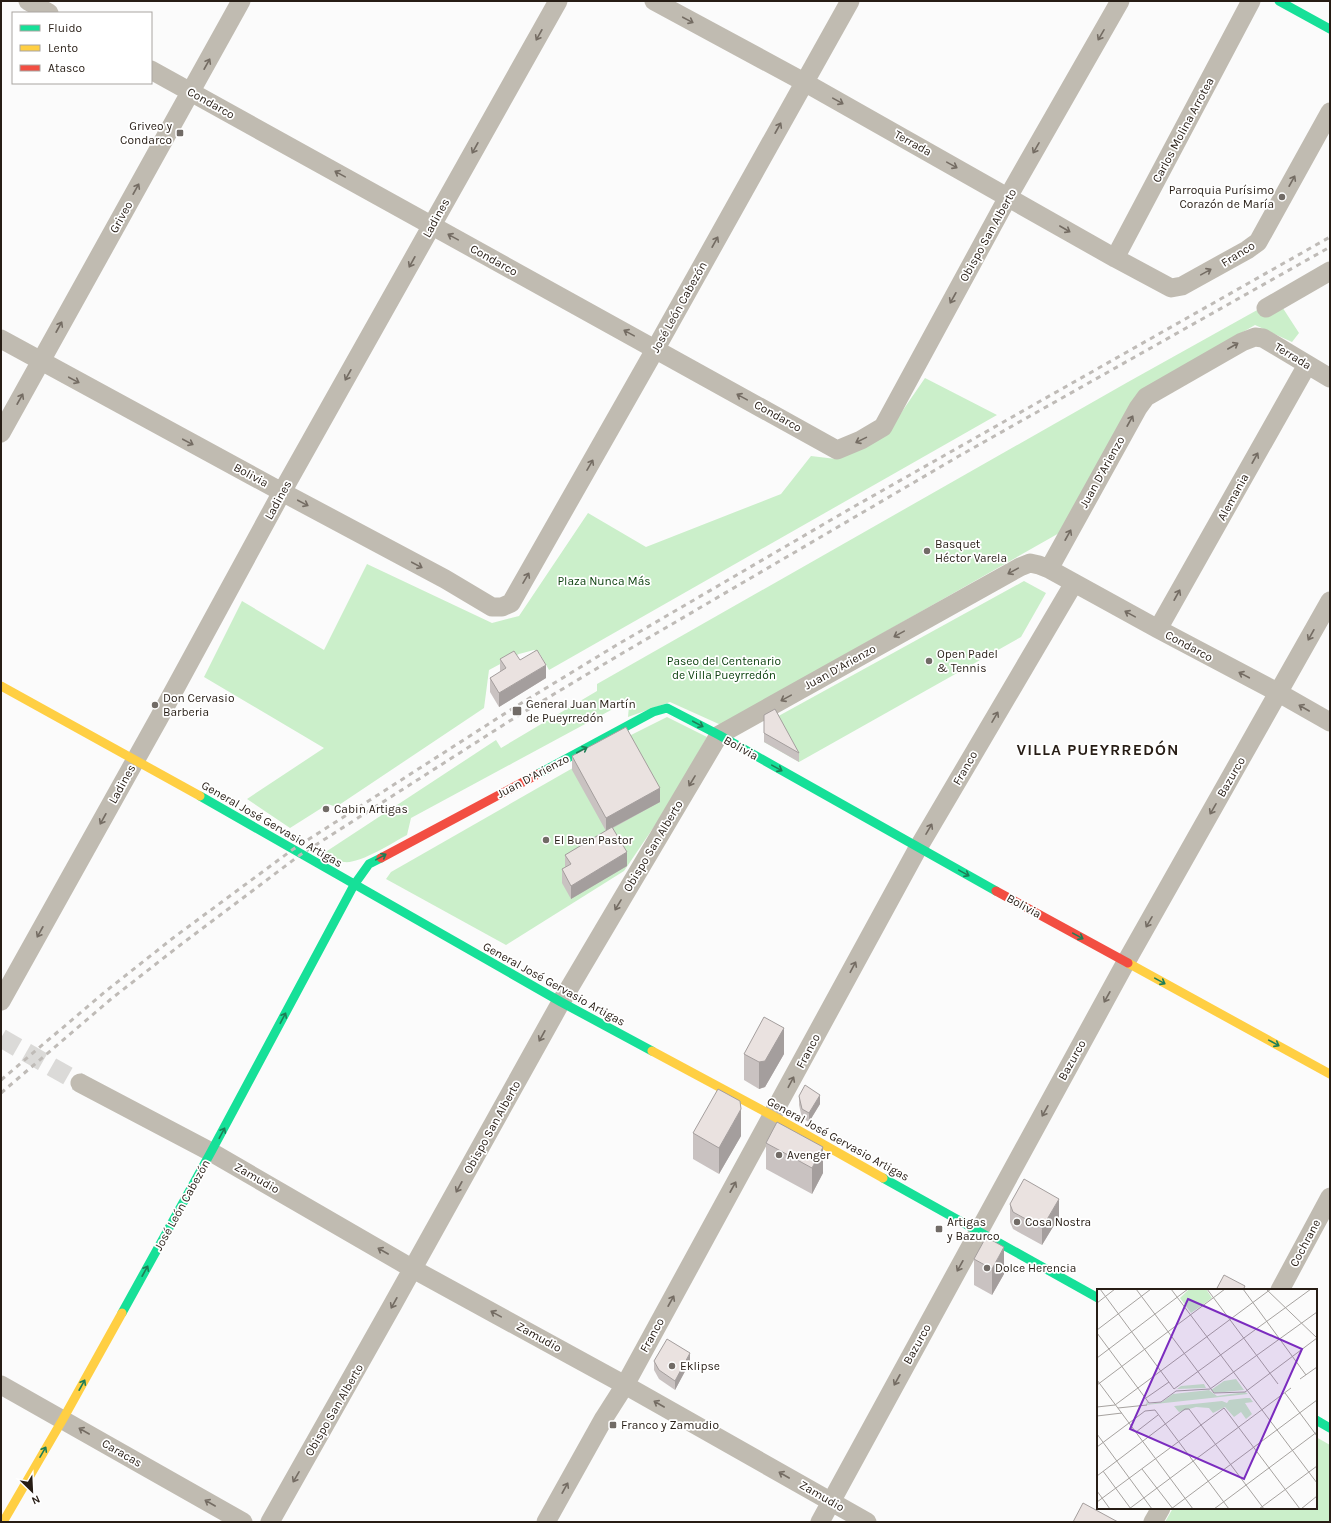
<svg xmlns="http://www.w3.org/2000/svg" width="1331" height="1523" viewBox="0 0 1331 1523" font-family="Karla,sans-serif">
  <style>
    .green { fill: #cbefca }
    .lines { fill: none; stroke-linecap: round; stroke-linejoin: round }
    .street-tunnel { stroke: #dbdad8; stroke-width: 19; stroke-dasharray: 19 10; stroke-linecap: butt }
    .street { stroke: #c0bbb1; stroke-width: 19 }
    .fast { stroke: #16e098; stroke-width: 9 }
    .slow { stroke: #ffcf43; stroke-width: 9 }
    .jam { stroke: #f24e42; stroke-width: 9 }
    .rail { stroke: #bfbbb7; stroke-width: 3; stroke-dasharray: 5 5; stroke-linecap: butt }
    .wall { fill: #c9c2c1 }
    .shaded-wall { fill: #a49e9d }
    .building { fill: #eae2e0; stroke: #a49e9d }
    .oneway { stroke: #746c63 }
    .oneway2 { stroke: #1e7e56 }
    .poi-dot { fill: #716b66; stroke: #fff; stroke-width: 1.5 }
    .labels { text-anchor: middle; stroke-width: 3.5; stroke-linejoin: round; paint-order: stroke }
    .street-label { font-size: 12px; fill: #271d15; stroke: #fff }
    .poi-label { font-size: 12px; fill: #271d15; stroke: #fff; text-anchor: start }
    .park-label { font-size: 12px; fill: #0f4311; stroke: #fff }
    .district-label { font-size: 16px; font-weight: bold; letter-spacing: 1px; fill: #271d15; stroke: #fff }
    .inset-road { fill: none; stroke: #a6a29f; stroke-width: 1 }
    .view { fill: #7b2cbf; fill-opacity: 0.15; stroke: #7b2cbf; stroke-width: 2 }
    .inset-edge { fill: none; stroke: #271d15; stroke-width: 2 }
  </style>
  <rect width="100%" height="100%" fill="#fbfbfb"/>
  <path class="green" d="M1277,299l22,34 -7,9 -37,-17 -117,68 -77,139 -340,193 -51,-23 -42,15 1,-11 -5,-3 -213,115 -4,17c-15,8 -47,29 -63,27 -7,-1 -14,-5 -20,-9l172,-113 5,8 96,-57v-7l531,-302z
    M925,378l72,37 -448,255 -9,-16 -6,-4 -15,4 -30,16 -5,38 -148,99 -8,-3 -38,24 -43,-29 77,-51 -120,-71 38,-76 82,49 43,-86 125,59 27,-7 69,-103 58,34 135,-53 30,-38 25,3 54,-30z
    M1024,581l22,12 -25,44 -222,125 -35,-20v-18z
    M667,717l40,20 -41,72 -42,62 -118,74 -120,-66 5,-7 236,-135z
    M1316,1437l14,8v77h-165l8,-14h143z"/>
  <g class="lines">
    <path class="street-tunnel" d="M1,1038l79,45"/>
    <path class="street" d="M28,1l21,12
      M654,1l150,81 311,176 56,30 11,-2 65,-36 11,-8 72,-130
      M151,70l686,380 24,-10 22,-13 125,-230 112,-196
      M1115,258l136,-257
      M1266,308l64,-37
      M1,339l281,153 163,87 47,28h10l9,-4 145,-255 194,-347
      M1,433l240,-432
      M1049,569l89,-161 8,-11 96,-55 13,-5 8,1 67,40
      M1158,629l149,-264
      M1,1001l158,-283 123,-226 276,-491
      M80,1083l131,69 202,117 212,116 242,137
      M1280,1290l50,-93
      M1,1385l242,137
      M270,1522l123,-218 168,-302 158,-267 301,-168 10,-4 9,2 10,4 109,60 121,64 51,29
      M546,1522l58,-104 21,-33 293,-537 156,-265
      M820,1522l306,-560 204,-361
      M1153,1522l8,-14"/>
    <path class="fast" d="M1279,1l51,28
      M538,774l115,-62 14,-4 52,27 277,156
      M200,796l361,206 91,49
      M883,1178l215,120
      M122,1313l89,-161 143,-267 15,-21 12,-6
      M1316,1420l14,8"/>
    <path class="slow" d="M1,686l199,110
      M1128,963l202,111
      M652,1051l121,65 110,62
      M3,1522l60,-103 59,-106"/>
    <path class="jam" d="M381,858l157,-84
      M996,891l132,72"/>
    <path class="rail" d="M1,1080l105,-89 67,-53 119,-88 223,-143 100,-61 233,-136 482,-273
      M1,1093l110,-94 68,-53 121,-91 219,-140 102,-61 338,-198 371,-209"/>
  </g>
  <path class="wall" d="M500,659l20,1 26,18 -47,29 -9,-15v-14l10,-6z
    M764,715l35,38v9l-35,-20z
    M572,756l88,46 -47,26 14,38 -56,33 -9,-16v-14l3,-2v-12l41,-24 -34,-61z
    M744,1054h40l-19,33 -6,2 -15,-9z
    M799,1096l21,8 -11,18 -7,-4 -3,-13z
    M693,1133l48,3 -22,38 -26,-15z
    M766,1143l57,30 -11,21 -46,-25z
    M1010,1204l49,13 -17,28 -29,-16 -3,-7z
    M974,1259l30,15 -12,21 -18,-10z
    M654,1361l36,1 -15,28 -16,-11 -5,-9z"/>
  <path class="shaded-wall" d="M546,665v13l-47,29v-14z
    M660,788v14l-54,29v-13z
    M627,852v14l-56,33v-13z
    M784,1028v26l-19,33 -6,2v-27z
    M820,1095v9l-11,18v-9z
    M741,1109v27l-22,38v-26z
    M823,1147v26l-11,21v-26z
    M1059,1199v18l-17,28v-17z
    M1004,1247v27l-12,21v-26z
    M690,1353v9l-15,28v-9z"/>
  <path class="building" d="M537,650l9,15 -47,28 -9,-15 16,-10 -6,-9 14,-8 6,9z
    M775,709l24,44 -35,-20v-18z
    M626,727l34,61 -54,30 -34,-62z
    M612,827l15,25 -56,34 -9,-17 9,-5 -6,-9z
    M764,1017l20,11 -19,33 -6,1 -15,-8z
    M805,1085l15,10 -11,18 -7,-4 -3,-13z
    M718,1089l22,12 1,8 -22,39 -26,-15z
    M777,1122l46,25 -11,21 -46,-25z
    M1024,1179l35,20 -17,29 -29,-16 -3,-8z
    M986,1237l18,10 -12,22 -18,-10z
    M1224,1275l21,11 -2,4h-27z
    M667,1339l23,14 -15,28 -16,-11 -5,-9z
    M1083,1503l35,19h-45z"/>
  <defs><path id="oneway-shaft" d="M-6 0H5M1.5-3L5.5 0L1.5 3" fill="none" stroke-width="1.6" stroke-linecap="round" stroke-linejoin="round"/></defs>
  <g class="oneway">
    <use href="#oneway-shaft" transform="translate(688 20) rotate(28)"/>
    <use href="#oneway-shaft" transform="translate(539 35) rotate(119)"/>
    <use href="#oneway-shaft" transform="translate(1101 35) rotate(120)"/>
    <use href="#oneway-shaft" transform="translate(207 64) rotate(-61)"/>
    <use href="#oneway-shaft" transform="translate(838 101) rotate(29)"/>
    <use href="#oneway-shaft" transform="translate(778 128) rotate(-61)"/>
    <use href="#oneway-shaft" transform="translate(475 148) rotate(119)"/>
    <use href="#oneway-shaft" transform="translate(1036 148) rotate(120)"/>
    <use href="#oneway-shaft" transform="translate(952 165) rotate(29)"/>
    <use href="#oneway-shaft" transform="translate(340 174) rotate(-151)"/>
    <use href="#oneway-shaft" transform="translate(1292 181) rotate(-61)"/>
    <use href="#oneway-shaft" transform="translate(136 189) rotate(-61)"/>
    <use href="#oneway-shaft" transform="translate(1065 229) rotate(30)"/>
    <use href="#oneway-shaft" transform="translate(453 237) rotate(-151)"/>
    <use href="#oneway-shaft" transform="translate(715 242) rotate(-61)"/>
    <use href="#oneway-shaft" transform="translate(412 262) rotate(119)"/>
    <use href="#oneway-shaft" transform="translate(1206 272) rotate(-29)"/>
    <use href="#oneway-shaft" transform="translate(953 298) rotate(119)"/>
    <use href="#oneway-shaft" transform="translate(59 327) rotate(-61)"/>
    <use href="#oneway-shaft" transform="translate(629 333) rotate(-151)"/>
    <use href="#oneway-shaft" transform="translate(1233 346) rotate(-30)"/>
    <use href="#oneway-shaft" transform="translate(348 375) rotate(119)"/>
    <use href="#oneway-shaft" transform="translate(74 380) rotate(28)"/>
    <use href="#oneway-shaft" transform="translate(742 397) rotate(-151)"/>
    <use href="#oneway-shaft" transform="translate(20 399) rotate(-61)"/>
    <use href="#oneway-shaft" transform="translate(1130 421) rotate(-61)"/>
    <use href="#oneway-shaft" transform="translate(861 440) rotate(154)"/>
    <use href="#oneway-shaft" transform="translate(188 442) rotate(28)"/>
    <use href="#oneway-shaft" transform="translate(1255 458) rotate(-61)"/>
    <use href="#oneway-shaft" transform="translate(590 465) rotate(-60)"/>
    <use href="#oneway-shaft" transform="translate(303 503) rotate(28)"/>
    <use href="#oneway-shaft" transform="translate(1068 535) rotate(-61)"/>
    <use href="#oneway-shaft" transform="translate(417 565) rotate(28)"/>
    <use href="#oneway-shaft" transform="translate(1013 571) rotate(151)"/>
    <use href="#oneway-shaft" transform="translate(526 578) rotate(-60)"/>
    <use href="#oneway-shaft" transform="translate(1177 595) rotate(-61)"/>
    <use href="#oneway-shaft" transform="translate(1130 614) rotate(-151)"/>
    <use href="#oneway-shaft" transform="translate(899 634) rotate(151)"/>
    <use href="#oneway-shaft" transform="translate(1311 635) rotate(119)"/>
    <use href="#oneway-shaft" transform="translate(1244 675) rotate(-152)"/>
    <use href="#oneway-shaft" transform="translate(786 698) rotate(151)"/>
    <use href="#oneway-shaft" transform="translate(1304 708) rotate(-150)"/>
    <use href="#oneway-shaft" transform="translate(995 717) rotate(-60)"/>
    <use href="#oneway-shaft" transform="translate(692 781) rotate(121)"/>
    <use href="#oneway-shaft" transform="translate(1213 809) rotate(120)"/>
    <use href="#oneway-shaft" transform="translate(103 819) rotate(119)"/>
    <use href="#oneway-shaft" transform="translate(929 829) rotate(-60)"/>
    <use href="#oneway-shaft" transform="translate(618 905) rotate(121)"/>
    <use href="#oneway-shaft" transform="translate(1149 922) rotate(120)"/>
    <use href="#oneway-shaft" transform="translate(40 932) rotate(119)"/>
    <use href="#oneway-shaft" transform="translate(853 967) rotate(-62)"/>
    <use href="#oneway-shaft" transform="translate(1107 997) rotate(119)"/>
    <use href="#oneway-shaft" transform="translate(542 1036) rotate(119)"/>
    <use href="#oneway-shaft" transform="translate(791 1082) rotate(-62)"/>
    <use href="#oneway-shaft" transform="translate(1045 1111) rotate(119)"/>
    <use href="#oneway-shaft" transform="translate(459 1187) rotate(119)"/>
    <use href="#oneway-shaft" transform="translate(733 1187) rotate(-61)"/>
    <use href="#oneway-shaft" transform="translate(383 1251) rotate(-150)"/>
    <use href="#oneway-shaft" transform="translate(960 1266) rotate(119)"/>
    <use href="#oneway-shaft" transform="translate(671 1301) rotate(-61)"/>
    <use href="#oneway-shaft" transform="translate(394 1303) rotate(119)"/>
    <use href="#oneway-shaft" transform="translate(496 1314) rotate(-151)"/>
    <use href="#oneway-shaft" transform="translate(897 1380) rotate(119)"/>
    <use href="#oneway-shaft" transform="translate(659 1404) rotate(-150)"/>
    <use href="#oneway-shaft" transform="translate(84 1431) rotate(-150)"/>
    <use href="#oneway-shaft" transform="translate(784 1475) rotate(-150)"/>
    <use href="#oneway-shaft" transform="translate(296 1477) rotate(120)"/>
    <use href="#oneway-shaft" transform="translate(565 1488) rotate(-61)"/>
    <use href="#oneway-shaft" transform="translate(210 1503) rotate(-150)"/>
  </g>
  <g class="oneway2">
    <use href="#oneway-shaft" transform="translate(698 724) rotate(28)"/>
    <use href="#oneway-shaft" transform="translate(582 750) rotate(-28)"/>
    <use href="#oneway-shaft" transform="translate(777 768) rotate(29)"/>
    <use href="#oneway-shaft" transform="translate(381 857) rotate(-29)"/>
    <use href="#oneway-shaft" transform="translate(964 873) rotate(29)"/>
    <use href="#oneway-shaft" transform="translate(1078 936) rotate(29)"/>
    <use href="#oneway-shaft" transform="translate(1160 981) rotate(29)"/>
    <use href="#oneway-shaft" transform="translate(283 1018) rotate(-62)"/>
    <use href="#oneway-shaft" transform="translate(1274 1043) rotate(29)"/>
    <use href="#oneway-shaft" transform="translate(222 1133) rotate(-62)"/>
    <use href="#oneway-shaft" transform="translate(145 1271) rotate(-61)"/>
    <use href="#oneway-shaft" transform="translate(82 1385) rotate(-61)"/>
    <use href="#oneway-shaft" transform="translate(43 1452) rotate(-60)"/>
  </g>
  <g class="poi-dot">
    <rect x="176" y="129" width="8" height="8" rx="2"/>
    <circle cx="1282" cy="197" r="4"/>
    <circle cx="927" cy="551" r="4"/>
    <circle cx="929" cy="661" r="4"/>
    <circle cx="155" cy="705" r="4"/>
    <rect x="512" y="706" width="10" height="10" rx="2"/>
    <circle cx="326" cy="809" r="4"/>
    <circle cx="546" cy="840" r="4"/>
    <circle cx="779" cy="1155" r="4"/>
    <circle cx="1017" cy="1222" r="4"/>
    <rect x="935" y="1225" width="8" height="8" rx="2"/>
    <circle cx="987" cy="1268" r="4"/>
    <circle cx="672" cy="1366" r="4"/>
    <rect x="609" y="1421" width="8" height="8" rx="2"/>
  </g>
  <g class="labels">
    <g class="street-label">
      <text transform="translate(211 103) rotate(29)" y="4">Condarco</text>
      <text transform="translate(1183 130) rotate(-62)" y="4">Carlos Molina Arrotea</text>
      <text transform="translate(913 143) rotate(29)" y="4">Terrada</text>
      <text transform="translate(121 217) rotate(-61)" y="4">Griveo</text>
      <text transform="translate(436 218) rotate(-61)" y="4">Ladines</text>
      <text transform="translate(988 235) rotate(-61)" y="4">Obispo San Alberto</text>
      <text transform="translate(1238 254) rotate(-32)" y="4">Franco</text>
      <text transform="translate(494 260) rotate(29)" y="4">Condarco</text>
      <text transform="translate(679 307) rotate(-61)" y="4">José León Cabezón</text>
      <text transform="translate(1293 356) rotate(31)" y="4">Terrada</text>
      <text transform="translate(778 416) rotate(29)" y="4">Condarco</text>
      <text transform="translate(1102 472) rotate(-61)" y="4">Juan D’Arienzo</text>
      <text transform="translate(251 475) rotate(28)" y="4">Bolivia</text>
      <text transform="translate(1233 497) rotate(-61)" y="4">Alemania</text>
      <text transform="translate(278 500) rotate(-61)" y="4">Ladines</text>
      <text transform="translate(1189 646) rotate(28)" y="4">Condarco</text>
      <text transform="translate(840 667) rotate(-29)" y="4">Juan D’Arienzo</text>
      <text transform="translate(741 748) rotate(29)" y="4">Bolivia</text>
      <text transform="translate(965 768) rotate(-60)" y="4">Franco</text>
      <text transform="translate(533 776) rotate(-28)" y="4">Juan D’Arienzo</text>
      <text transform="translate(1231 777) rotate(-60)" y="4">Bazurco</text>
      <text transform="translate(122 784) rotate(-61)" y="4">Ladines</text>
      <text transform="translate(272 824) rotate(30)" y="4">General José Gervasio Artigas</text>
      <text transform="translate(653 846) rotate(-59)" y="4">Obispo San Alberto</text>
      <text transform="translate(1024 906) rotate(29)" y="4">Bolivia</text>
      <text transform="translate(554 984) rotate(29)" y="4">General José Gervasio Artigas</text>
      <text transform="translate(808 1051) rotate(-62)" y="4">Franco</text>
      <text transform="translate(1072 1060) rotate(-61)" y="4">Bazurco</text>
      <text transform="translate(492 1127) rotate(-61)" y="4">Obispo San Alberto</text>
      <text transform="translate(838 1139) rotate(29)" y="4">General José Gervasio Artigas</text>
      <text transform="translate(257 1178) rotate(30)" y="4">Zamudio</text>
      <text transform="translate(182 1205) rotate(-61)" y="4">José León Cabezón</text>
      <text transform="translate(1305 1243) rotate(-62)" y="4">Cochrane</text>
      <text transform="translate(652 1335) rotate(-61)" y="4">Franco</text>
      <text transform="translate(539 1337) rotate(29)" y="4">Zamudio</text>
      <text transform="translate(917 1344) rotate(-61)" y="4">Bazurco</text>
      <text transform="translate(334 1410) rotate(-60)" y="4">Obispo San Alberto</text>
      <text transform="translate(122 1453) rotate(30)" y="4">Caracas</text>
      <text transform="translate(822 1496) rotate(30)" y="4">Zamudio</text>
    </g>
    <g class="poi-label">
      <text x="172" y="130" text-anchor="end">Griveo y<tspan x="172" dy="14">Condarco</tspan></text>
      <text x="1274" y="194" text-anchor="end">Parroquia Purísimo<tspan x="1274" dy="14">Corazón de María</tspan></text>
      <text x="935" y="548">Basquet<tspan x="935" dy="14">Héctor Varela</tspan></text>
      <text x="937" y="658">Open Padel<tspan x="937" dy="14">&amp; Tennis</tspan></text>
      <text x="163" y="702">Don Cervasio<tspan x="163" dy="14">Barberia</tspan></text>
      <text x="526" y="708">General Juan Martín<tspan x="526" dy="14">de Pueyrredón</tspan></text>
      <text x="334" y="813">Cabin Artigas</text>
      <text x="554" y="844">El Buen Pastor</text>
      <text x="787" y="1159">Avenger</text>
      <text x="947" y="1226">Artigas<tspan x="947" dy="14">y Bazurco</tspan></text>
      <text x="1025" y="1226">Cosa Nostra</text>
      <text x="995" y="1272">Dolce Herencia</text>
      <text x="680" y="1370">Eklipse</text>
      <text x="621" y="1429">Franco y Zamudio</text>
    </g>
    <g class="park-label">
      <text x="604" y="585">Plaza Nunca Más</text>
      <text x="724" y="665">Paseo del Centenario<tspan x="724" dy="14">de Villa Pueyrredón</tspan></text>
    </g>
    <g class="district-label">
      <text x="1098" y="755">VILLA PUEYRREDÓN</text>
    </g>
  </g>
  <g transform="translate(1097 1289)">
    <rect width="220" height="220" fill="#fbfbfb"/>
    <path d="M92,0h17l6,9 -21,15 -11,-15zM139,90l8,11 -29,3 -4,-3 13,-9zM107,95l2,4 -29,1 4,-3zM112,101l8,6 28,-4 3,2 -102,11 1,-4 2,3 13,-2 11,-8zM149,109h4l3,4 -8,1 7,11 -6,5 -5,-7 -7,5 -9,-10 -12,6 -4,-5 -13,-1 -17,5 -5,-6 48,-5 5,2 2,-3z" fill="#cbefca"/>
    <path class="inset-road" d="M3,0l74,100M39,0l78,104 31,-1 72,-54M74,0l146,194M110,0l71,95M146,0l63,86M169,0l51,49M0,14l18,-14M0,41l54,-41M0,44l52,70 12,-1 15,-11 34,-2M0,69l91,-69M203,90l17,-12M0,91l96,129M0,96l128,-96M77,100l137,-100M113,100l107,-77M188,104l32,43M49,109l23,-16M18,116l156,-116M0,118l18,-2M21,119l29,-3M0,127l25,-3M39,143l22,-17M0,145l55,75M0,158l48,-36 10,-1 74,99M45,180l31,40M6,182l28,38M0,187l88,-67h4l75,100M0,202l13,18M0,213l127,-94 76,101M32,220l162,-121M74,220l146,-109M117,220l103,-77M162,220l58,-43M204,220l16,-13"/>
    <path class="view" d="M91,10l114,50 -58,130 -114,-50z"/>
    <rect width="220" height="220" class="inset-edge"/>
  </g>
  <rect width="1331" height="1523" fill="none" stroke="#271d15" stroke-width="4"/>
  <rect x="12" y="12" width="140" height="72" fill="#ffffff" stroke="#a9a5a1"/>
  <rect x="20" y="25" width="20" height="6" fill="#16e098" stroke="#a9a5a1"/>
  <text x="48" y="32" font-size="12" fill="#271d15">Fluido</text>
  <rect x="20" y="45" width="20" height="6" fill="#ffcf43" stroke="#a9a5a1"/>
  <text x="48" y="52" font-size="12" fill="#271d15">Lento</text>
  <rect x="20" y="65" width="20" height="6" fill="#f24e42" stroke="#a9a5a1"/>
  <text x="48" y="72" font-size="12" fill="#271d15">Atasco</text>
  <g transform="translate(32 1491) rotate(156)" stroke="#ffffff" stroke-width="3" paint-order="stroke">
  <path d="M0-3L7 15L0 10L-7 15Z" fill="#271d15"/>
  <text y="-6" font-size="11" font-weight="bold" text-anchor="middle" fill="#271d15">N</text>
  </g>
</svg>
